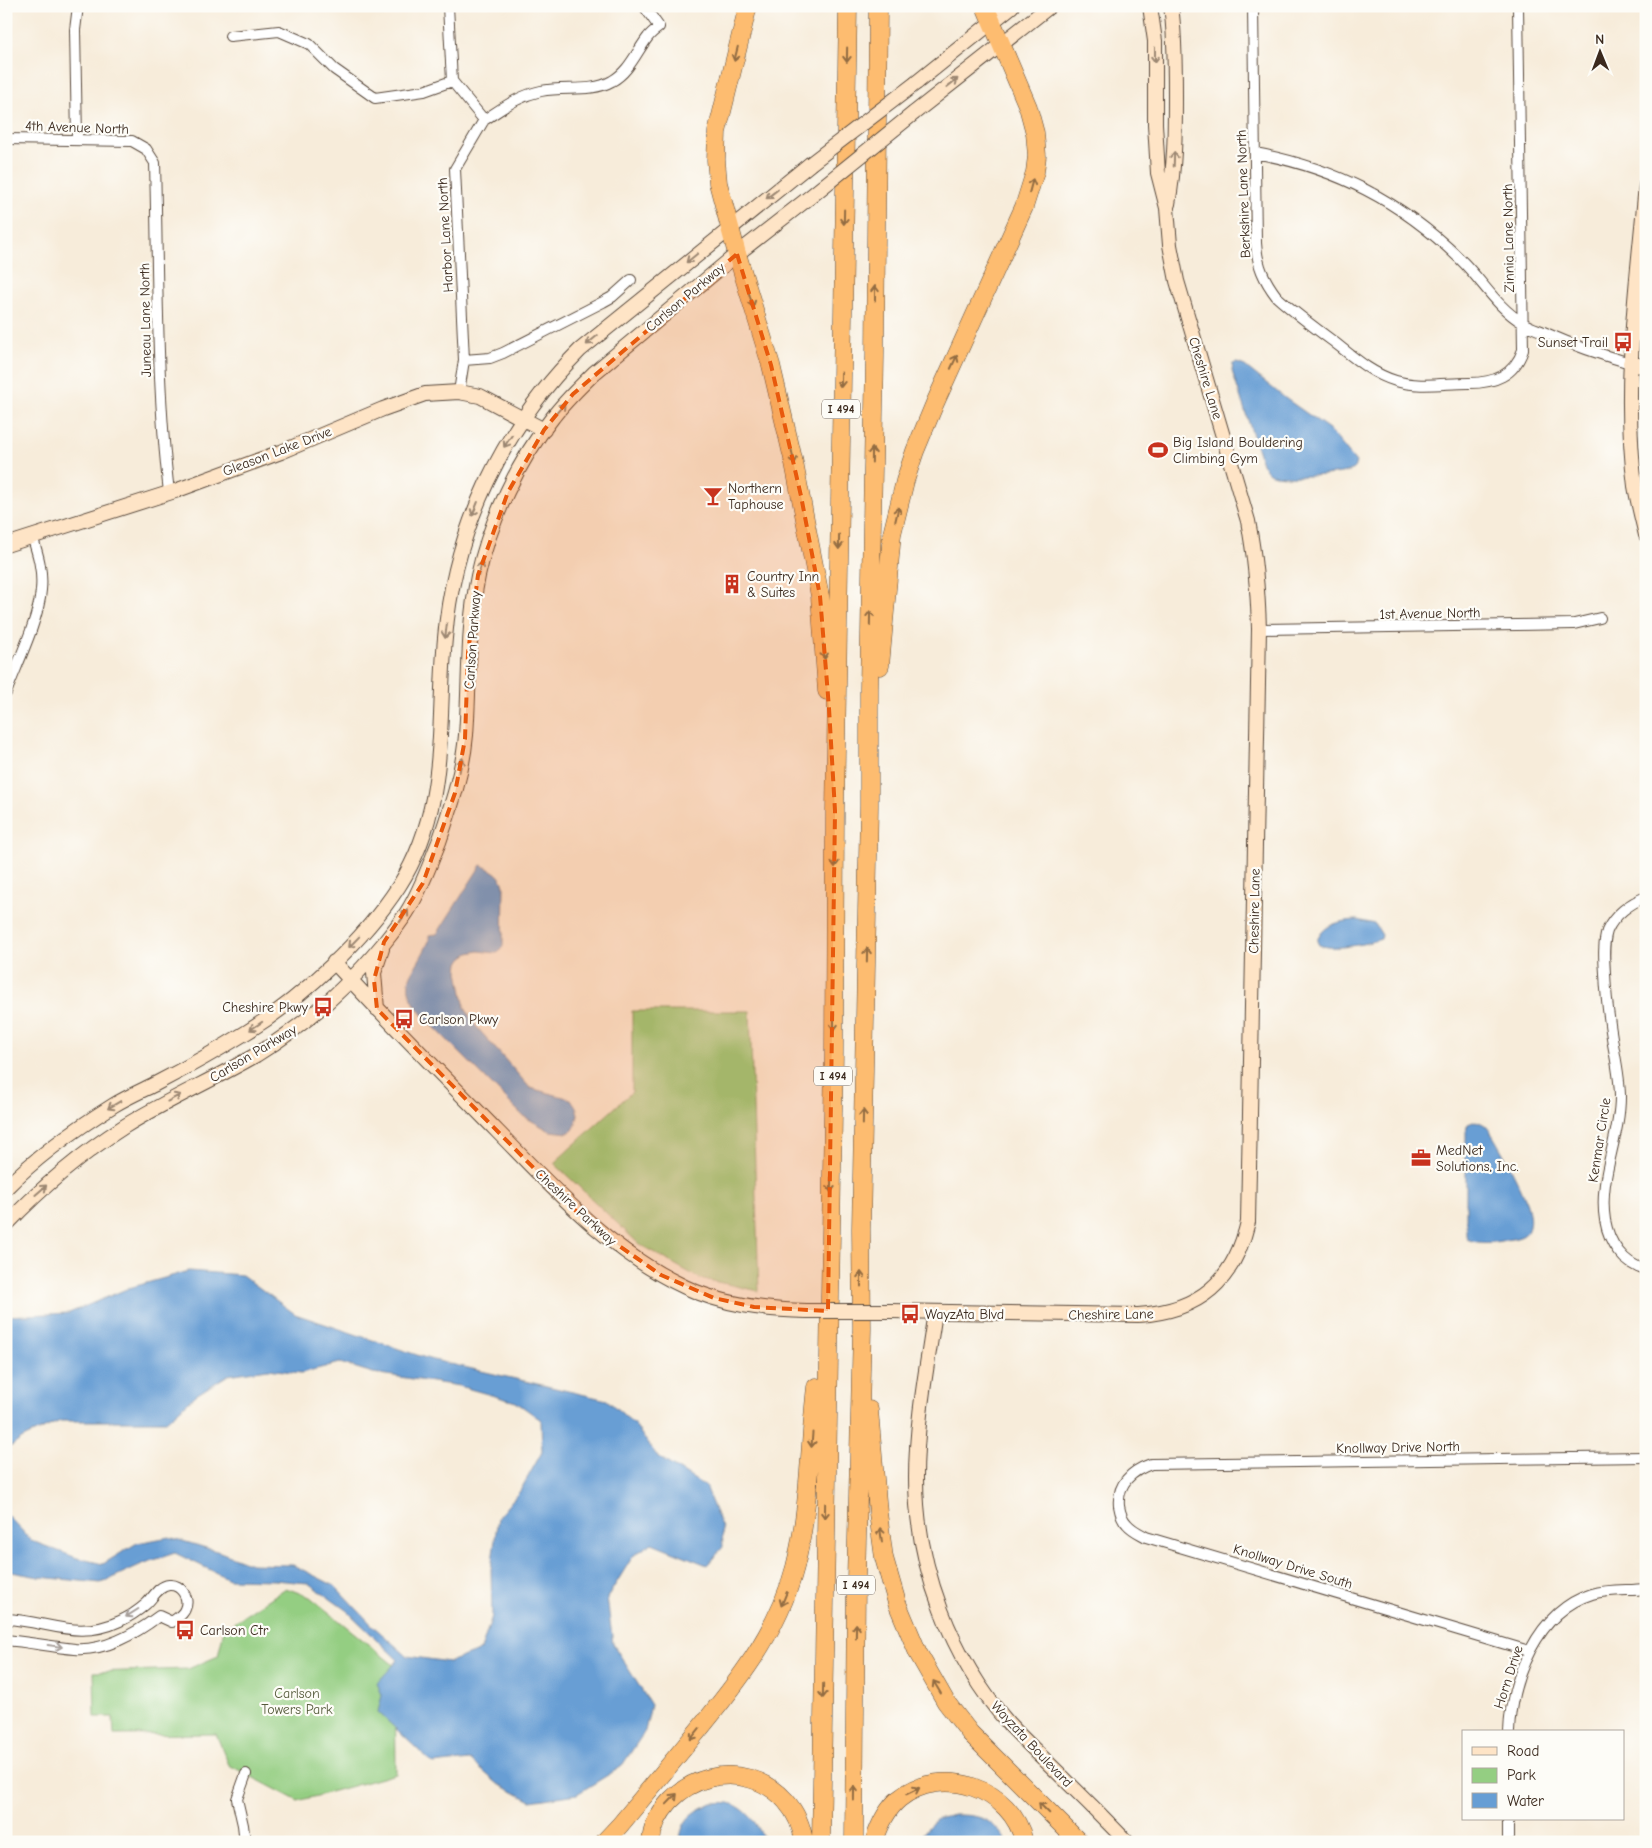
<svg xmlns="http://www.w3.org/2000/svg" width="1652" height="1848" viewBox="0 0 1652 1848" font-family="'Comic Neue',sans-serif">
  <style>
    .green { fill: #94ce82; stroke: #687c50 }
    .water { fill: #679ed4; stroke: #516479 }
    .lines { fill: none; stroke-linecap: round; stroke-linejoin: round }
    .street-casing { stroke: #57473a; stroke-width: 12 }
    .secondary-casing { stroke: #57473a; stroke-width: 16 }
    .highway-casing { stroke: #57473a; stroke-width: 19 }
    .street { stroke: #fff; stroke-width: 10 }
    .secondary { stroke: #fee4c6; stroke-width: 14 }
    .highway { stroke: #fdbc70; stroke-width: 18 }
    .secondary-bridge-casing { stroke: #57473a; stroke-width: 16; stroke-linecap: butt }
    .secondary-bridge { stroke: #fee4c6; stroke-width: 14 }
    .oneway { stroke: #926c43 }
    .oneway2 { stroke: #9c8772 }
    .oneway3 { stroke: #a79f9a }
    .marked { fill: #e8590c; fill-opacity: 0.2; stroke: #e8590c; stroke-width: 4; stroke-dasharray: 10 6; stroke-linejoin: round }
    .labels { text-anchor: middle; stroke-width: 4.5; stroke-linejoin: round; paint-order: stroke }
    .shield { fill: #fdfcf7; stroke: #75695f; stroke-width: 1 }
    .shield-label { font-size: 12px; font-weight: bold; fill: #3b2a1e }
    .street-label { font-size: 14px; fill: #3b2a1e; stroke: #fdfcf7 }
    .poi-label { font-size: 14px; fill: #3b2a1e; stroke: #fdfcf7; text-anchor: start }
    .park-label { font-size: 14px; fill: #565b3c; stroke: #fdfcf7 }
  </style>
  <rect width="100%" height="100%" fill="#fdfcf7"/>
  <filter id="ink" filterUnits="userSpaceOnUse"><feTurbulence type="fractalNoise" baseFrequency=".02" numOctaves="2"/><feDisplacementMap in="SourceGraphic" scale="10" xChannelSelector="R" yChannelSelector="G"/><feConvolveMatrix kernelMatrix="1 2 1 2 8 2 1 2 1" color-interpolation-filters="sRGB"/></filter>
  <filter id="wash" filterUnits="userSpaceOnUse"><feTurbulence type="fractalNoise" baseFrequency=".0096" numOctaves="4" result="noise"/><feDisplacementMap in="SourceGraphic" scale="20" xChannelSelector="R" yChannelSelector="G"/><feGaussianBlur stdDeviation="1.12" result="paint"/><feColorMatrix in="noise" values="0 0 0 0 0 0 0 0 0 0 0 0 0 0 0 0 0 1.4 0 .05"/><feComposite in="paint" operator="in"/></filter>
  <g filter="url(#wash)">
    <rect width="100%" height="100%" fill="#f7ecda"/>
    <path class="green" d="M632,1011h118l9,280 -60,-13 -60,-34 -85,-81 78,-71z
      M286,1588l24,9 85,69 1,108 -98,27 -69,-36 -13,-31 -102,1 -1,-18h-18l-1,-45 94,-3 30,-13 6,-27z"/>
    <path class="water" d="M1237,363l8,3 40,32 44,31 27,33 -2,7c-9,7 -75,10 -85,4 -3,-2 -5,-7 -7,-10l-30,-92 1,-7z
      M481,865c10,5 19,8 23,20l-1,61 -3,5 -5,2 -16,-2 -10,2 -7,5 -3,5 -1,9 7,36 10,17 55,63 41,11 5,8 2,7 -2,10 -3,6 -5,3 -18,-2 -27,-15 -99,-99c-29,-36 -11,-40 5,-76v-6l8,-1z
      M1357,920l18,4 7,11 -1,4c-15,5 -47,12 -62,6l-2,-4c6,-17 23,-20 40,-21z
      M1476,1121c3,1 8,3 10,5 8,8 37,64 40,76 3,9 6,21 1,30 -4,6 -15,7 -22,8 -10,3 -28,4 -38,-1l-1,-4v-105l2,-6z
      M189,1271l53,4 53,39 134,45 178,41 27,24 24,33 47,29 17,42 1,19 -16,18 -55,-22 -19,13 -26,42 6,46 38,61 -6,26 -24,36 -44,27 -46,7 -33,-17 -28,-24 -37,4 -55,-52 4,-17 -5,-12 21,-23 -52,-50 -38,-27 -34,-3 -45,-1 -54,-26 -33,11 -41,19 -62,-6 -33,-6v-57l26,27 45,17 26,6 34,-21 32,-6 51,15 31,12 42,1 42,21 38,40 34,30 42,6 32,-12 11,-34 -1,-47 7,-52 22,-26 22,-39 -1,-32 -25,-18 -57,-16 -86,-13 -33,-10 -39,10 -33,-4 -40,6 -32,20 -30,26h-106l-37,17 -17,12v-134l63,-3 60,-25z
      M712,1803c5,0 12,-1 17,0 17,4 31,23 35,39h-84c1,-23 13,-30 32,-39z
      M954,1815c27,0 37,3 53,27h-90l11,-15 9,-8z"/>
  </g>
  <g filter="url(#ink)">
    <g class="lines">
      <defs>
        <path id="street" d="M448,6l4,75 32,39 -29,49 9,191 -5,32
          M1253,6l3,237c1,22 8,37 21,54 18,16 38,31 57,45 19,15 38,32 62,39 22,7 49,2 73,2 25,0 45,-7 54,-33l-5,-344
          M230,36l49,-5 30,13 25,25 41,29 49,-7 28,-10
          M484,120c19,-12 34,-24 57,-29 24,-5 50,2 71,-10 17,-9 25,-30 36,-44 3,-4 7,-7 11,-10l-15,-21
          M6,139l126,2 14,8 9,14c3,110 1,220 14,329
          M77,139l-2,-109 3,-24
          M1255,153c81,15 146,48 205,106 22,21 37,49 63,64 8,5 17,7 25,11 27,12 54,21 82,29
          M464,360l26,-2 13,-5 100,-51 9,-5 19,-17
          M1259,629l315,-5 26,-6
          M6,693c11,-29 33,-74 35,-103 2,-19 -3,-36 -9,-54
          M1646,897c-16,6 -32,18 -39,34 -4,13 -3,28 -2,42 1,24 4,47 8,71 3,17 7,35 7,53 0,42 -22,81 -15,123 4,23 18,44 41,50
          M6,1619c42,2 72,22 114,2 9,-4 18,-10 26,-17 7,-6 12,-18 23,-19 12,-1 21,13 16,24 -2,6 -8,9 -13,13l-13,-6c-24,18 -53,35 -84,33 -23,-2 -46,-7 -69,-9
          M1529,1651l-383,-114c-7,-4 -14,-7 -19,-13 -5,-5 -7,-12 -8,-18 -2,-22 12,-35 32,-42l495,-7
          M1509,1732c2,-53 28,-121 83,-138 18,-5 35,-3 54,-5
          M245,1842l-2,-17 -6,-26 9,-25
          M1508,1842v-23"/>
        <path id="secondary" d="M916,83l96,-77
          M914,113l136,-107
          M1646,185c-9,100 -24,201 -11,301 3,17 7,33 11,49
          M1168,204c7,-38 7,-71 7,-110 0,-29 0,-59 -4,-88
          M1630,363l16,4
          M6,545l169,-54 106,-39 102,-43 42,-15 34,-2 21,4 64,34
          M334,962c53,58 108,113 163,169 57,58 113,121 188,156 38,18 80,23 122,24
          M377,1009l-3,-36 8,-24
          M6,1188c30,-31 71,-60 108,-83 13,-8 29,-15 43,-22 31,-16 61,-33 90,-51 55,-34 117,-92 152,-146 50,-79 38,-160 46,-248 9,-109 58,-211 135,-288l230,-186
          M6,1225c36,-38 75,-71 119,-99 42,-26 88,-46 131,-71 49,-30 91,-67 128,-112 8,-10 16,-20 23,-31 14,-22 22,-46 32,-70 12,-35 24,-70 27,-107 4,-53 1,-106 12,-159 12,-55 40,-115 75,-159 12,-16 27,-30 41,-44l143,-119 73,-57
          M890,1311l248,4c62,-4 96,-34 110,-93l11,-593c-1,-36 -4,-72 -11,-108l-71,-240 -7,-36 -3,-37 -9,-35 -3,-49v-83l-5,-35
          M935,1312c-8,55 -19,110 -19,166 0,88 35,180 93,246 12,13 25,25 38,38 27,26 54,53 80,80"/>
        <path id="highway" d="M748,6l-31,126 -1,28 2,23 19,71 34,111 23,98 26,133 7,95
          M880,666l12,-132 13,-53 10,-30 20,-48 89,-196 11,-35 2,-16 -2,-23 -7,-26 -43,-101
          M869,1410l9,103 6,45 13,45 21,50 28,49 24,31 109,109
          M604,1842l16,-17c24,-29 48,-58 72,-87 43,-52 86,-105 103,-171 15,-59 14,-120 21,-180
          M651,1842c1,-16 8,-29 19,-41 45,-47 125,-26 134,41
          M821,1842l13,-790 1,-241 13,-805
          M854,1842l2,-262 6,-252 -1,-99 8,-423v-118l6,-332 3,-350
          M874,1842c5,-16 12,-32 25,-43 42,-35 114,-11 125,43"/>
      </defs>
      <use href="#street" class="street-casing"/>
      <use href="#secondary" class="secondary-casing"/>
      <use href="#highway" class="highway-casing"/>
      <use href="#street" class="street"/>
      <use href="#secondary" class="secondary"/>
      <use href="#highway" class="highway"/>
      <defs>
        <path id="secondary-bridge" d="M810,164l106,-81
          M810,197l104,-84
          M807,1311h83"/>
      </defs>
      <use href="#secondary-bridge" class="secondary-bridge-casing"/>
      <use href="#secondary-bridge" class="secondary-bridge"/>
    </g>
    <defs><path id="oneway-shaft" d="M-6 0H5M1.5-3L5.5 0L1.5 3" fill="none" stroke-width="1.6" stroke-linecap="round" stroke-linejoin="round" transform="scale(1.25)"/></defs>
    <g class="oneway">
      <use href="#oneway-shaft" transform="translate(736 54) rotate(104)"/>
      <use href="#oneway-shaft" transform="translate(847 55) rotate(91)"/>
      <use href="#oneway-shaft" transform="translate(1031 186) rotate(-75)"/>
      <use href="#oneway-shaft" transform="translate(844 217) rotate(91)"/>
      <use href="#oneway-shaft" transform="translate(875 293) rotate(-90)"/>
      <use href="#oneway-shaft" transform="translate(751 300) rotate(73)"/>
      <use href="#oneway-shaft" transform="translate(954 362) rotate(-65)"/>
      <use href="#oneway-shaft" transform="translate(841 380) rotate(91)"/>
      <use href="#oneway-shaft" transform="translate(872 455) rotate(-89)"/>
      <use href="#oneway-shaft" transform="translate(793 457) rotate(78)"/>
      <use href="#oneway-shaft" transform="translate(897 514) rotate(-77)"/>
      <use href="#oneway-shaft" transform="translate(839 542) rotate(91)"/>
      <use href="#oneway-shaft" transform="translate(870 618) rotate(-89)"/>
      <use href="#oneway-shaft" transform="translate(824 652) rotate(85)"/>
      <use href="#oneway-shaft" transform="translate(835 860) rotate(90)"/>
      <use href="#oneway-shaft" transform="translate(867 955) rotate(-89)"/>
      <use href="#oneway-shaft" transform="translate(834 1023) rotate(90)"/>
      <use href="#oneway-shaft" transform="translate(863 1117) rotate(-89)"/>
      <use href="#oneway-shaft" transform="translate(831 1185) rotate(91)"/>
      <use href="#oneway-shaft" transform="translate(861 1279) rotate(-90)"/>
      <use href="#oneway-shaft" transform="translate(812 1440) rotate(94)"/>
      <use href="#oneway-shaft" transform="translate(825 1511) rotate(91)"/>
      <use href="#oneway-shaft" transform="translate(881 1535) rotate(-98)"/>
      <use href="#oneway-shaft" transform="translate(784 1599) rotate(112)"/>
      <use href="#oneway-shaft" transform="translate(856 1631) rotate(-89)"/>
      <use href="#oneway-shaft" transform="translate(937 1687) rotate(-121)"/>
      <use href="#oneway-shaft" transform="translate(823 1691) rotate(91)"/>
      <use href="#oneway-shaft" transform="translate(695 1734) rotate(129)"/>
      <use href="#oneway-shaft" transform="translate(913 1791) rotate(-26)"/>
      <use href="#oneway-shaft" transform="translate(854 1793) rotate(-89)"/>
      <use href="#oneway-shaft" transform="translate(672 1799) rotate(-46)"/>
      <use href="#oneway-shaft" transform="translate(1044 1808) rotate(-135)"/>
    </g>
    <g class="oneway2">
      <use href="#oneway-shaft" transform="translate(1155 55) rotate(90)"/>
      <use href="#oneway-shaft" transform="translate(952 83) rotate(-38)"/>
      <use href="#oneway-shaft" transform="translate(1174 159) rotate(-88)"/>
      <use href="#oneway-shaft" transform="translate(772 194) rotate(142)"/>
      <use href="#oneway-shaft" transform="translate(692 258) rotate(141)"/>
      <use href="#oneway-shaft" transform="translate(592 340) rotate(140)"/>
      <use href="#oneway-shaft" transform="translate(560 409) rotate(-49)"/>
      <use href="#oneway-shaft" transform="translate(508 441) rotate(124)"/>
      <use href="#oneway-shaft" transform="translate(475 509) rotate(112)"/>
      <use href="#oneway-shaft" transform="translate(480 569) rotate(-75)"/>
      <use href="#oneway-shaft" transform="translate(446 631) rotate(97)"/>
      <use href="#oneway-shaft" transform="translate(461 765) rotate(-78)"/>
      <use href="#oneway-shaft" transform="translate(404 916) rotate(-55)"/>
      <use href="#oneway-shaft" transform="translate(354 942) rotate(134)"/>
      <use href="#oneway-shaft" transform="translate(256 1026) rotate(146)"/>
      <use href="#oneway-shaft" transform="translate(174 1098) rotate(-28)"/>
      <use href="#oneway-shaft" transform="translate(114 1105) rotate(149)"/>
      <use href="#oneway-shaft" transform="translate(41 1190) rotate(-41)"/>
    </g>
    <g class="oneway3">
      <use href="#oneway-shaft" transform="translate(132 1613) rotate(148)"/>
      <use href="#oneway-shaft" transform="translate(55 1646) rotate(8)"/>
    </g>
  </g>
  <path class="marked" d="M737,254l34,111 30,131 19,100 9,112 6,103 -7,500 -74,-4 -40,-9 -53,-23 -46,-32 -34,-27 -204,-207 -3,-29 10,-38 39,-59 32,-90 10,-54 3,-86 10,-78 30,-83 36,-62 29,-36z"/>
  <defs>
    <symbol id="bus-bare" viewBox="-9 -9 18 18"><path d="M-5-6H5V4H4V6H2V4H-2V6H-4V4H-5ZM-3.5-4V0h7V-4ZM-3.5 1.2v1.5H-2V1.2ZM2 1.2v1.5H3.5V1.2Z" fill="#c8321e" stroke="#fdfcf7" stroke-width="2.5" paint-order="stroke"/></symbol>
    <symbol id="stadium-bare" viewBox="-9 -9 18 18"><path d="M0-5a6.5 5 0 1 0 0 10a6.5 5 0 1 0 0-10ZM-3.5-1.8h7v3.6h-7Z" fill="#c8321e" stroke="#fdfcf7" stroke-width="2.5" paint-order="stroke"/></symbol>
    <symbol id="bar-bare" viewBox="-9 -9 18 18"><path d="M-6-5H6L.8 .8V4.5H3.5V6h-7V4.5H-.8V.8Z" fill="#c8321e" stroke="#fdfcf7" stroke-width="2.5" paint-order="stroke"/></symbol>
    <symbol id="building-bare" viewBox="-9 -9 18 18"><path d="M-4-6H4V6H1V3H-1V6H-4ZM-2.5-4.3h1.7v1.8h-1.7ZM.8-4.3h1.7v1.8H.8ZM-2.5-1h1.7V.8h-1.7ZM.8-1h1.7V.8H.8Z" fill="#c8321e" stroke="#fdfcf7" stroke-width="2.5" paint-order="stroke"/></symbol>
    <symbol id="office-bare" viewBox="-9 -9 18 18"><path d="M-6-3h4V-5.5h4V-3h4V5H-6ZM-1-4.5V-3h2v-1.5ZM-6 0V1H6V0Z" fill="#c8321e" stroke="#fdfcf7" stroke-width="2.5" paint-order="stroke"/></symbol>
  </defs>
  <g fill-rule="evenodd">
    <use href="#bus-bare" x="1609" y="328" width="28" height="28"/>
    <use href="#stadium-bare" x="1144" y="436" width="28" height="28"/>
    <use href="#bar-bare" x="699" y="482" width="28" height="28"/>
    <use href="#building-bare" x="718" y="570" width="28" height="28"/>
    <use href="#bus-bare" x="309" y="993" width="28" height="28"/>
    <use href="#bus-bare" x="390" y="1005" width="28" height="28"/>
    <use href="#office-bare" x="1407" y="1144" width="28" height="28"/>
    <use href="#bus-bare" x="896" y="1300" width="28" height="28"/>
    <use href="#bus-bare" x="171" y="1616" width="28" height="28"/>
  </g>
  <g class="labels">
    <g class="shield">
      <rect x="822" y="399.5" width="38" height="19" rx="4"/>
      <rect x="814" y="1066.5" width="38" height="19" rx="4"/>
      <rect x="837" y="1575.5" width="38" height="19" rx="4"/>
    </g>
    <g class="shield-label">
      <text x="841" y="413">I 494</text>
      <text x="833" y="1080">I 494</text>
      <text x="856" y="1589">I 494</text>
    </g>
    <g class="street-label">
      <text transform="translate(77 127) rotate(2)" y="5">4th Avenue North</text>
      <text transform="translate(1243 194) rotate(-92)" y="5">Berkshire Lane North</text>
      <text transform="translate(445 235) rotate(-93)" y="5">Harbor Lane North</text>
      <text transform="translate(1508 238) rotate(-91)" y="5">Zinnia Lane North</text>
      <text transform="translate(685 297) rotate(-40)" y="5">Carlson Parkway</text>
      <text transform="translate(145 320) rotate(-91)" y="5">Juneau Lane North</text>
      <text transform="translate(1206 378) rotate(73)" y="5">Cheshire Lane</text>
      <text transform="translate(277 451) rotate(-21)" y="5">Gleason Lake Drive</text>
      <text transform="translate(1430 613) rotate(-1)" y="5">1st Avenue North</text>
      <text transform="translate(472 640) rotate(-86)" y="5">Carlson Parkway</text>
      <text transform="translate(1254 911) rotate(-89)" y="5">Cheshire Lane</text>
      <text transform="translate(253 1053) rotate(-31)" y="5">Carlson Parkway</text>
      <text transform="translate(1599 1140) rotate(-81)" y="5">Kenmar Circle</text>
      <text transform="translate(576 1207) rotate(43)" y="5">Cheshire Parkway</text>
      <text transform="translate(1111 1314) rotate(-1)" y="5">Cheshire Lane</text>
      <text transform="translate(1398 1447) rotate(-1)" y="5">Knollway Drive North</text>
      <text transform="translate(1293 1566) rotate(17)" y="5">Knollway Drive South</text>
      <text transform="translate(1508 1677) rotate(-72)" y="5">Horn Drive</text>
      <text transform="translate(1032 1744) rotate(47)" y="5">Wayzata Boulevard</text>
    </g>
    <g class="poi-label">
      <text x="1608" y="347" text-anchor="end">Sunset Trail</text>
      <text x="1173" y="447">Big Island Bouldering<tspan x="1173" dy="16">Climbing Gym</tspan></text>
      <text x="728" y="493">Northern<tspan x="728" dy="16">Taphouse</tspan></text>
      <text x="747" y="581">Country Inn<tspan x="747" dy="16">&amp; Suites</tspan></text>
      <text x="308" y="1012" text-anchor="end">Cheshire Pkwy</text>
      <text x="419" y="1024">Carlson Pkwy</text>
      <text x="1436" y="1155">MedNet<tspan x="1436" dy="16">Solutions, Inc.</tspan></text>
      <text x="925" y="1319">WayzAta Blvd</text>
      <text x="200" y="1635">Carlson Ctr</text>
    </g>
    <g class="park-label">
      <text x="297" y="1698">Carlson<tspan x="297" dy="16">Towers Park</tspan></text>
    </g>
  </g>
  <rect width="1652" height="1848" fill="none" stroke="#fdfcf7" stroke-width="25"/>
  <rect x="1462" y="1730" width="162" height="90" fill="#fdfcf7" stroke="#afa8a0"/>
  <rect x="1472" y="1747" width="25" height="8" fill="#fee4c6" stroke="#afa8a0"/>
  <text x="1507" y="1756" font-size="15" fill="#3b2a1e">Road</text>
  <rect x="1472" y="1768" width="25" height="15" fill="#94ce82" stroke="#afa8a0"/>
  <text x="1507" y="1780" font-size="15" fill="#3b2a1e">Park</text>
  <rect x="1472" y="1793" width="25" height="15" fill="#679ed4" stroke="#afa8a0"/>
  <text x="1507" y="1806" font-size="15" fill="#3b2a1e">Water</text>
  <g transform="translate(1600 52) rotate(359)" stroke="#fdfcf7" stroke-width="4" paint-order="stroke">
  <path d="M0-4L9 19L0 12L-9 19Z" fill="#3b2a1e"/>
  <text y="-8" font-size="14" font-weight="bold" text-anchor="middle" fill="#3b2a1e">N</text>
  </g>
</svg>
